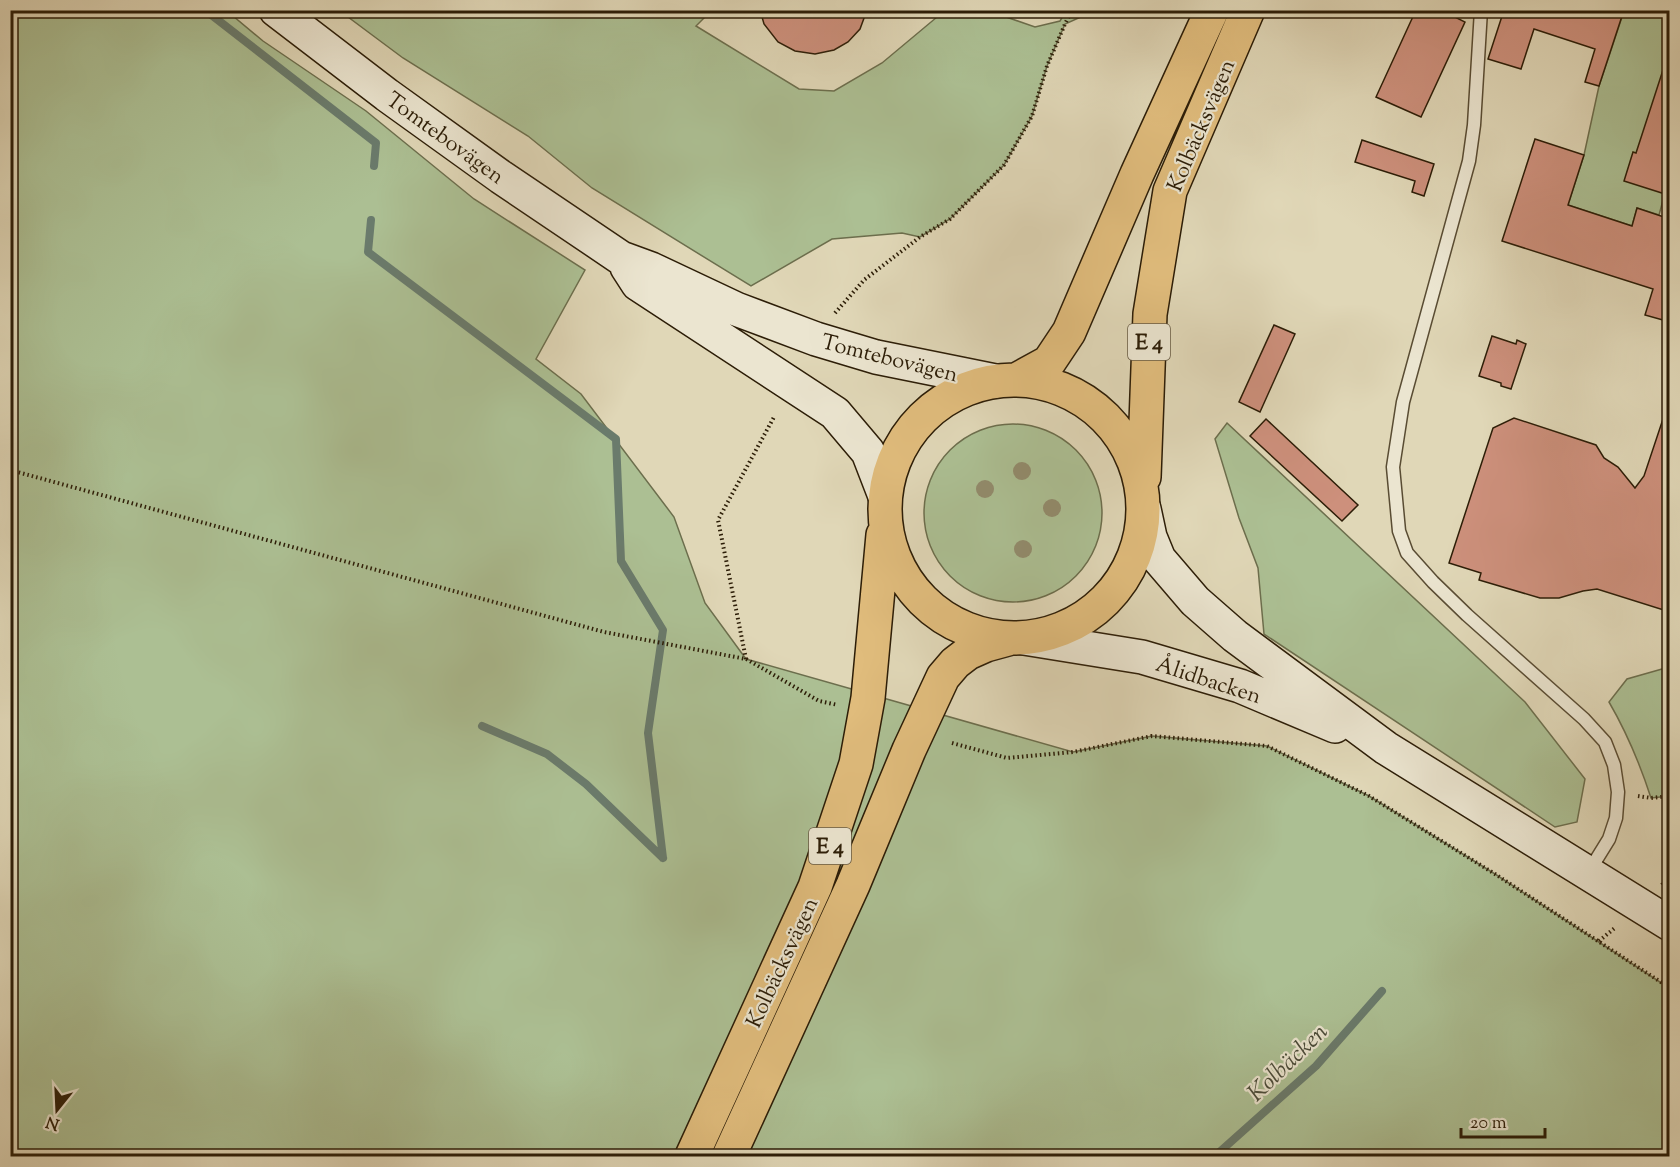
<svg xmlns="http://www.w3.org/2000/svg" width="1680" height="1167" viewBox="0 0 1680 1167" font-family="'Sorts Mill Goudy',serif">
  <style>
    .green { fill: #acbf93; stroke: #6c6e4d; stroke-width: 1.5 }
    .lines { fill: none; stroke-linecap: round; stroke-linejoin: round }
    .stream { stroke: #6a7b6c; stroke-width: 8 }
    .building { fill: #cd907c; stroke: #2c1d07; stroke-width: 1.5 }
    .service-casing { stroke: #594c33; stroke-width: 15 }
    .secondary-casing { stroke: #2c1d07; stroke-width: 36 }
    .trunk-casing { stroke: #2c1d07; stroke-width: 36 }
    .path { stroke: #2c1d07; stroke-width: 4; stroke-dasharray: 1.5 3; stroke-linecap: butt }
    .service { stroke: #ebe5d0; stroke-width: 12 }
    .secondary { stroke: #ebe5d0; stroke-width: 33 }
    .trunk { stroke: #e0bc7c; stroke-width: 33 }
    .tree { fill: #928c6d }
    .labels { text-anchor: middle; stroke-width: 4.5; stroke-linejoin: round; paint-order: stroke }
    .shield { fill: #ebe5d0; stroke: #655943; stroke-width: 1.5 }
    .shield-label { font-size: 21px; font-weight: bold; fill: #2c1d07 }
    .street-label { font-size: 22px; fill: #2c1d07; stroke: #ebe5d0 }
    .water-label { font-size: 24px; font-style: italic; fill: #4b4c3a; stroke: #ebe5d0 }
  </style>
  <rect width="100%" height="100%" fill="#e0d7b7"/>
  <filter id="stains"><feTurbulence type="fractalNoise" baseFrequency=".00333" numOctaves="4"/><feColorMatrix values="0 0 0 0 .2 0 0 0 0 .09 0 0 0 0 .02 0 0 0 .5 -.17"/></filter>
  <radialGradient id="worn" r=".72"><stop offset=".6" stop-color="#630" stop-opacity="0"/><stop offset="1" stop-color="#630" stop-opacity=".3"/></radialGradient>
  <path class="green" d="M671,10l3,2 1,-2 36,1 -15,15 103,63 35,2 48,-28 55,-46 10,-6h42l46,16 25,-6 6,-10h28l-29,13 -18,42 -15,50 -28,49 -54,54 -30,18 -18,-4 -70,6 -81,47 -159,-98 -64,-52 -125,-78 -63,-47z
    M10,11h217l36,30 103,70 108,88 111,71 -49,89 45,35 93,123 31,86 41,56 327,93 79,-16 115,10 102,50 126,78 174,114v168h-1658z
    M1624,11h45v167l-10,37 -22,-7 -5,18 -64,-21 16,-50 15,-69z
    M1227,423l298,279 60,77 -8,43 -22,5 -291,-193 -6,-66 -19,-50 -24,-79z
    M924 513a89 89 0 1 1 178 0a89 89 0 1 1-178 0Z
    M1669,667v129l-18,2c-11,-34 -24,-65 -42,-96l18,-23z"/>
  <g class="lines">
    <path class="stream" d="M205,10l171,133 -2,23
      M371,220l-3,32 248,187 5,122 42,69 -15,103 15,125
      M482,726l65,28 39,30 77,74
      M1215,1156l101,-90 66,-75"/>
  </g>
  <path class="building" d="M760,10h107l-7,19 -12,13 -14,8 -19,4 -20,-3 -17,-9 -14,-18z
    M1416,10h25l24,12 -44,95 -45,-20z
    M1504,10h120l-25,76 -14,-4 10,-33 -61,-20 -13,40 -33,-10z
    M1663,70l7,2v106l-5,16 -41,-13 9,-29 3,1z
    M1535,139l49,16 -16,50 64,21 5,-18 33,11v103l-25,-7 8,-26 -151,-48z
    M1362,140l72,24 -10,32 -12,-4 3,-11 -60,-19z
    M1274,325l21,9 -35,78 -21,-10z
    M1492,336l24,8 1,-4 9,4 -15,45 -10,-3v-3l-22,-7z
    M1670,398v214l-73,-23 -14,2 -24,7h-19l-61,-18 2,-7 -32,-10 44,-135 21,-10 82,27 8,13 14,9 17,21 9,-12z
    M1266,419l92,86 -16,16 -92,-85z"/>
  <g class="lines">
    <defs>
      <path id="service" d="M1481,10l-7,115 -5,36 -66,241 -10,65 6,64 8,22 26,29 34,33 117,104 21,23 9,23 4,27 -2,26 -7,21 -21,34"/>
      <path id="secondary" d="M276,10l111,85 114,82 120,81 30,11 85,40 80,30 60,18 119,24
        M627,267l11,17 197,129 33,39 17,44
        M1144,509l6,28 9,22 36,42 40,35 151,112 284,176
        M1024,638l118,19 98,29 95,40"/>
      <path id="trunk" d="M1018,379l31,-17 20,-30 68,-158 75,-164
        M885 509a129 129 0 1 1 258 0a129 129 0 1 1-258 0Z
        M1144,477l6,-163 20,-123 78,-181
        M692,1156l123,-269 41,-123 12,-66 15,-163
        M729,1156l124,-271 56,-135 34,-73 12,-14 13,-10 18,-8 22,-6"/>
    </defs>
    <use href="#service" class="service-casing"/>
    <use href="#secondary" class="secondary-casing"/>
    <use href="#trunk" class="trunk-casing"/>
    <path class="path" d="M835,313l29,-33 56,-43 30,-18 54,-54 28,-49 15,-50 18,-42 7,-14
      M10,470l594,162 142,27 73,42 19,4
      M746,659l-28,-139 56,-103
      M952,743l55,15 66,-6 79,-16 115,10 102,50 126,78 175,114
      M1638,796l13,2 19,-2
      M1662,885l8,-11
      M1599,941l17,-14"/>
    <use href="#service" class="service"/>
    <use href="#secondary" class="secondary"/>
    <use href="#trunk" class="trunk"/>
  </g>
  <g class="tree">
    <circle cx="1022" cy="471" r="9"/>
    <circle cx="985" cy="489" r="9"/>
    <circle cx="1052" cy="508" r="9"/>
    <circle cx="1023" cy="549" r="9"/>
  </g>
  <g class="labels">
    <g class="shield">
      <rect x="1128" y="324" width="42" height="36" rx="4.5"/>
      <rect x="809" y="828" width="42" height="36" rx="4.5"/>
    </g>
    <g class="shield-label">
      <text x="1149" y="349">E 4</text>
      <text x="830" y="853">E 4</text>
    </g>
    <g class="street-label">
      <text transform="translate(1200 125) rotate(-67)" y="8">Kolbäcksvägen</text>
      <text transform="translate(446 137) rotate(36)" y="8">Tomtebovägen</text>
      <text transform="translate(890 357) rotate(14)" y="8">Tomtebovägen</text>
      <text transform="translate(1209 679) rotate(18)" y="8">Ålidbacken</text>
      <text transform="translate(781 962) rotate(-65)" y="8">Kolbäcksvägen</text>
    </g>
    <g class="water-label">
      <text transform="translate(1287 1062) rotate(-44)" y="8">Kolbäcken</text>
    </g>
  </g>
  <rect width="1680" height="1167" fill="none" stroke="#e0d7b7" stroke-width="36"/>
  <rect x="12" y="12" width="1656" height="1143" fill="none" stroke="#2c1d07" stroke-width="3"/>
  <rect x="18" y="18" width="1644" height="1131" fill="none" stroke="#2c1d07" stroke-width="1.5"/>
  <g transform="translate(57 1110) rotate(198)" stroke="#ebe5d0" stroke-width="4.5" paint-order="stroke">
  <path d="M0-4.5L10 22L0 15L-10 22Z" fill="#2c1d07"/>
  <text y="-9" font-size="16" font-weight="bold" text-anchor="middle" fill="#2c1d07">N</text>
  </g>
  <path d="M1461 1128v9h84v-9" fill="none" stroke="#2c1d07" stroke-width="3"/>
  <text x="1470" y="1128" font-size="18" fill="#2c1d07" stroke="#ebe5d0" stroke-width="4.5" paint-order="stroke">20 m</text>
  <rect width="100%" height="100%" filter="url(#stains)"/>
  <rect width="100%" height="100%" fill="url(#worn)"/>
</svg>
